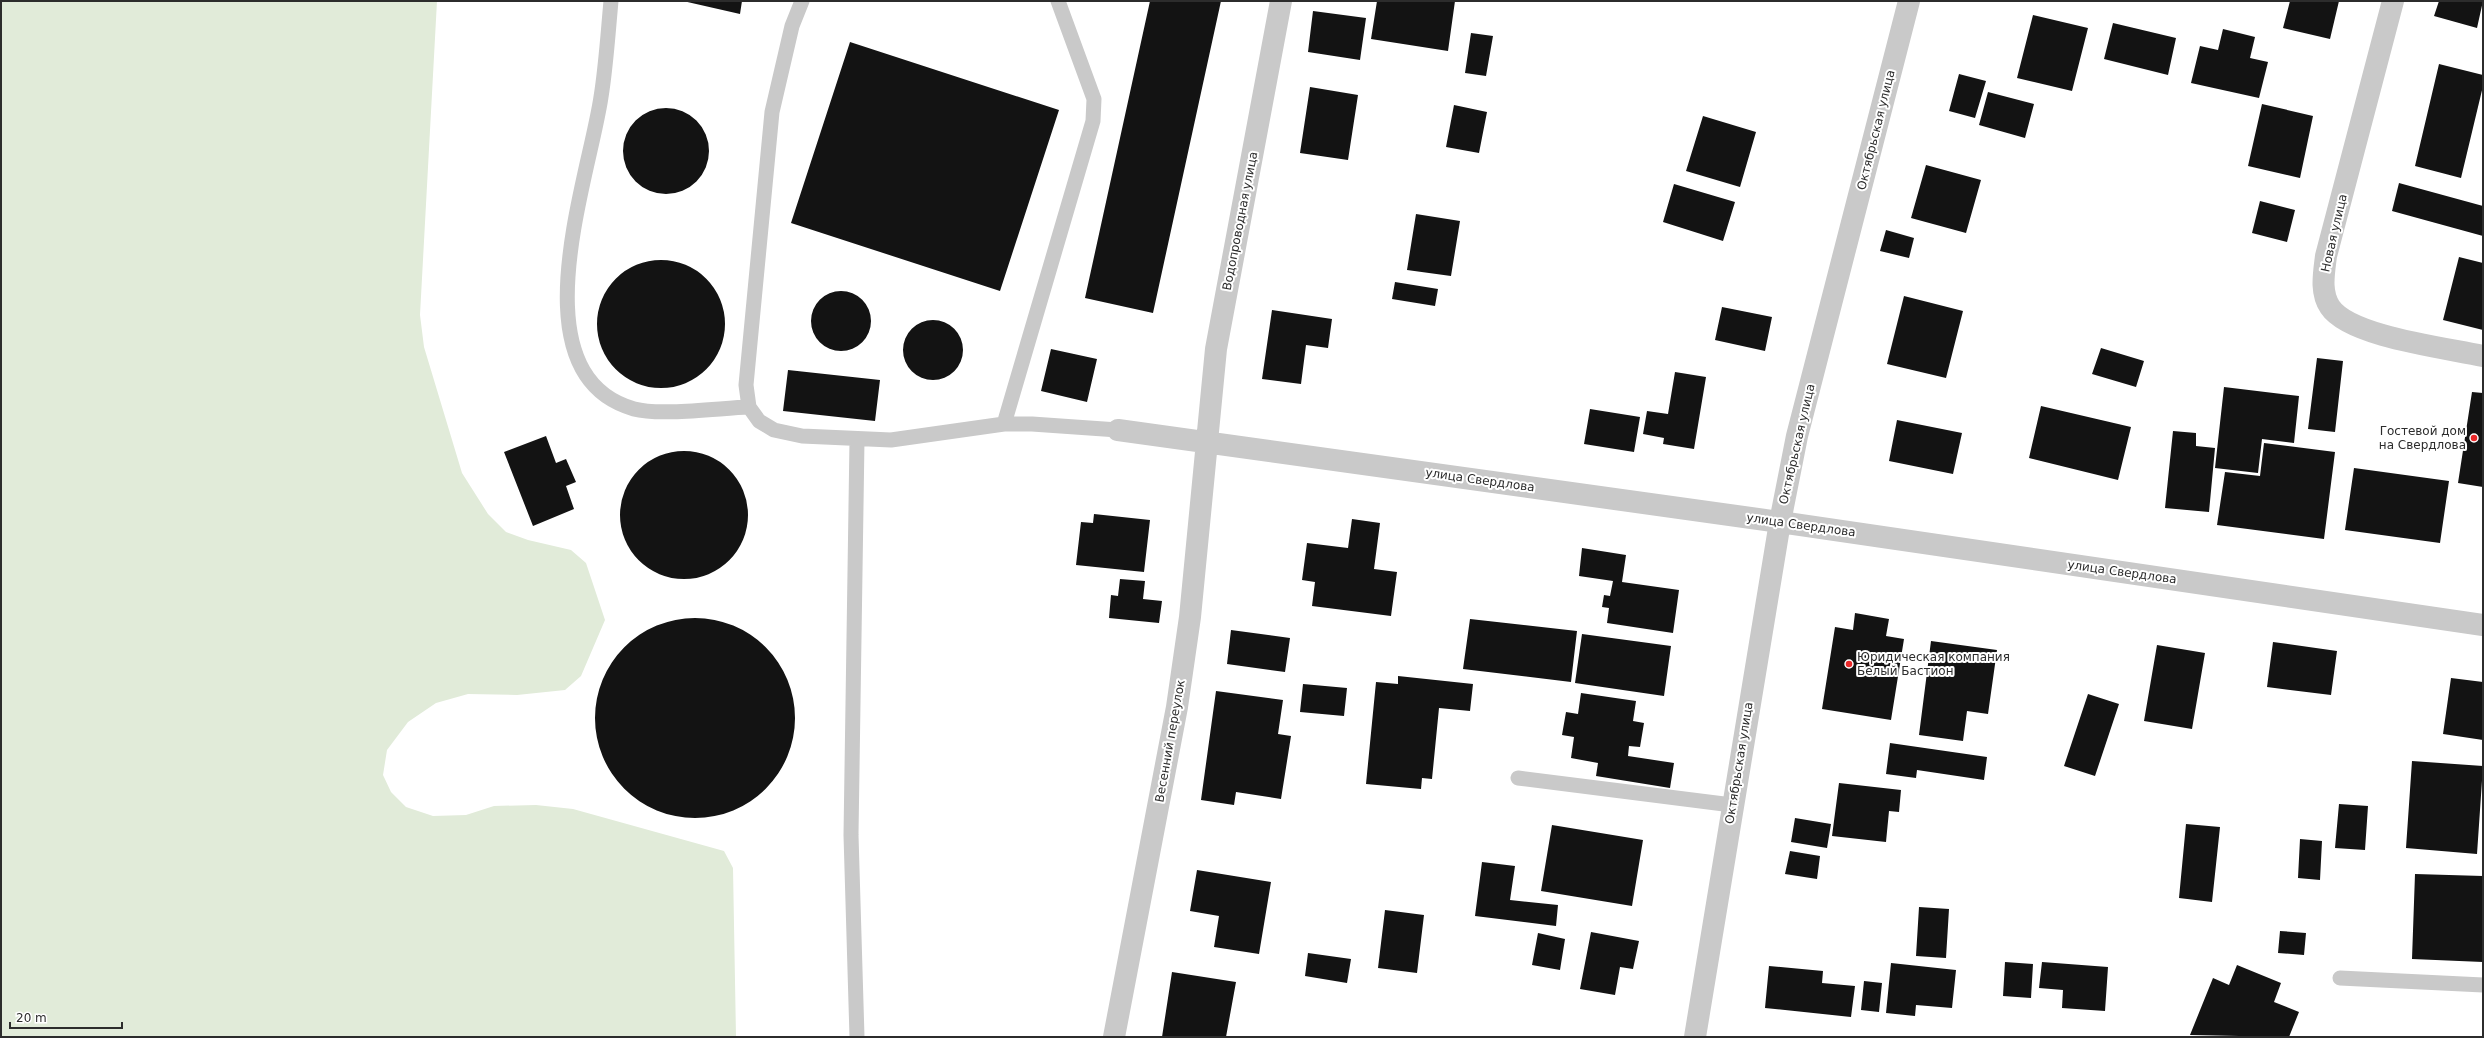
<svg xmlns="http://www.w3.org/2000/svg" width="2484" height="1038" viewBox="0 0 2484 1038" font-family="'DejaVu Sans',sans-serif">
  <style>
    .green { fill: #e1ebd9 }
    .building { fill: #131313 }
    .lines { fill: none; stroke-linecap: round; stroke-linejoin: round }
    .service { stroke: #c9c9c9; stroke-width: 15 }
    .minor { stroke: #c9c9c9; stroke-width: 22 }
    .poi-dot { fill: #ea2829; stroke: #fff; stroke-width: 1.5 }
    .labels { text-anchor: middle; stroke-width: 4; stroke-linejoin: round; paint-order: stroke }
    .street-label { font-size: 12px; fill: #2c2c2c; stroke: #fff }
    .poi-label { font-size: 12px; fill: #2c2c2c; stroke: #fff; text-anchor: end }
  </style>
  <rect width="100%" height="100%" fill="#fff"/>
  <path class="green" d="M1,1h436l-17,314 4,32 38,126 26,41 18,18 22,8 43,10 15,13 19,57 -24,56 -16,14 -48,5 -49,-1 -32,9 -28,19 -21,28 -4,25 8,17 15,15 27,9 33,-1 28,-9 42,-1 37,4 151,42 9,17 3,169h-735z"/>
  <path class="building" d="M683,1h59l-2,13z
    M1150,1h71l-68,312 -68,-15z
    M1377,1h78l-7,50 -77,-12z
    M2290,1h49l-9,38 -47,-11z
    M2439,1h44l-6,27 -43,-12z
    M1313,11l53,7 -6,42 -52,-8z
    M2033,15l55,13 -16,63 -55,-13z
    M2113,23l63,15 -8,37 -64,-16z
    M2223,29l32,8 -5,21 18,4 -9,36 -68,-15 9,-37 18,4z
    M1471,33l22,3 -7,40 -21,-3z
    M850,42l209,68 -59,181 -209,-68z
    M2439,64l44,11v11l-22,92 -46,-12z
    M1959,74l27,7 -11,37 -26,-7z
    M1310,87l48,8 -10,65 -48,-7z
    M1988,92l46,12 -9,34 -46,-13z
    M2262,104l51,12 -13,62 -52,-12z
    M1454,105l33,7 -8,41 -33,-6z
    M623 151a43 43 0 1 1 86 0a43 43 0 1 1-86 0Z
    M1703,116l53,16 -16,55 -54,-16z
    M1926,165l55,15 -15,53 -55,-15z
    M2399,183l84,23v30l-91,-25z
    M1674,184l61,18 -12,39 -60,-19z
    M2260,201l35,9 -8,32 -35,-9z
    M1416,214l44,7 -9,55 -44,-6z
    M1886,230l28,8 -5,20 -29,-7z
    M2459,257l24,6v67l-40,-10z
    M597 324a64 64 0 1 1 128 0a64 64 0 1 1-128 0Z
    M1395,282l43,7 -3,17 -43,-7z
    M811 321a30 30 0 1 1 60 0a30 30 0 1 1-60 0Z
    M1904,296l59,15 -17,67 -59,-14z
    M1722,307l50,10 -7,34 -50,-11z
    M1272,310l60,9 -4,29 -22,-3 -5,39 -39,-5z
    M903 350a30 30 0 1 1 60 0a30 30 0 1 1-60 0Z
    M2101,348l43,13 -8,26 -44,-13z
    M1051,349l46,10 -10,43 -46,-11z
    M2317,358l26,3 -8,71 -27,-3z
    M788,370l92,10 -5,41 -92,-10z
    M1675,372l31,5 -12,72 -31,-5 1,-6 -21,-4 4,-23 21,3z
    M2224,387l75,9 -5,47 -32,-4 -4,34 -43,-5z
    M2472,392l11,1v94l-25,-4z
    M2041,406l90,21 -13,53 -89,-22z
    M1590,409l50,8 -6,35 -50,-8z
    M1897,420l65,13 -9,41 -64,-13z
    M2173,431l23,2v13l19,2 -6,64 -44,-4z
    M546,436l10,27 10,-4 10,23 -10,4 8,23 -41,17 -29,-74z
    M2264,443l71,9 -11,87 -107,-14 8,-53 35,4z
    M620 515a64 64 0 1 1 128 0a64 64 0 1 1-128 0Z
    M2354,468l95,13 -9,62 -95,-13z
    M1094,514l56,6 -6,52 -68,-7 5,-43 12,1z
    M1352,519l28,4 -6,46 23,3 -6,44 -79,-10 3,-24 -13,-2 5,-37 41,5z
    M1582,548l44,7 -4,27 57,8 -6,43 -66,-10 2,-15 -7,-1 2,-12 6,1 3,-15 -34,-5z
    M1120,579l25,2 -2,18 19,2 -3,22 -50,-5 2,-23 7,1z
    M1855,613l34,6 -3,17 18,3 -13,81 -69,-11 13,-82 18,3z
    M595 718a100 100 0 1 1 200 0a100 100 0 1 1-200 0Z
    M1470,619l107,12 -6,51 -108,-13z
    M1231,630l59,8 -5,34 -58,-8z
    M1582,634l89,12 -7,50 -89,-13z
    M1931,641l66,9 -9,64 -21,-3 -4,30 -44,-6z
    M2273,642l64,9 -6,44 -64,-8z
    M2157,645l48,8 -13,76 -48,-8z
    M1398,676l75,8 -3,27 -31,-3 -7,71 -10,-1 -1,11 -55,-5 10,-102 22,2z
    M2451,678l32,4v58l-40,-6z
    M1303,684l44,4 -3,28 -44,-4z
    M1216,691l67,9 -5,34 13,2 -10,63 -45,-7 -2,13 -33,-5z
    M1581,693l55,8 -3,20 11,2 -4,24 -11,-1 -1,10 46,7 -4,25 -74,-12 2,-13 -27,-5 3,-21 -12,-2 4,-23 12,2z
    M2088,694l31,10 -24,72 -31,-10z
    M1890,743l97,14 -3,23 -67,-10 -1,8 -30,-4z
    M2412,761l71,5 -6,88 -71,-6z
    M1839,783l62,7 -2,22 -10,-1 -3,31 -54,-6z
    M2339,804l29,2 -3,44 -30,-2z
    M1795,818l36,6 -4,24 -36,-6z
    M2186,824l34,3 -8,75 -33,-4z
    M1552,825l91,15 -11,66 -91,-15z
    M2300,839l22,2 -2,39 -22,-2z
    M1790,851l30,5 -3,23 -32,-5z
    M1482,862l33,4 -5,34 48,5 -2,21 -81,-10z
    M1197,870l74,12 -12,72 -45,-7 5,-31 -29,-5z
    M2415,874l68,2v86l-71,-3z
    M1919,907l30,2 -3,49 -30,-2z
    M1385,910l39,5 -7,58 -39,-5z
    M2280,931l26,2 -2,22 -26,-2z
    M1591,932l48,9 -6,28 -13,-2 -5,28 -35,-6z
    M1538,933l27,6 -5,31 -28,-5z
    M1308,953l43,6 -4,24 -42,-7z
    M2005,962l28,2 -2,34 -28,-2z
    M2042,962l66,5 -3,44 -43,-3 1,-18 -24,-2z
    M1891,963l65,7 -4,38 -36,-3 -1,11 -29,-3z
    M2237,965l44,18 -7,19 25,10 -10,25 -99,-2 23,-57 16,7z
    M1769,966l54,5 -1,12 33,3 -4,31 -86,-9z
    M1172,972l64,10 -10,55h-64z
    M1864,981l18,2 -3,29 -18,-2z"/>
  <g class="lines">
    <path class="service" d="M611,1c-3,32 -5,65 -10,96 -12,82 -86,278 33,312 26,7 86,-1 115,-2
      M802,1l-10,25 -20,86 -26,273 3,22 10,14 15,9 28,6 89,4 113,-16h28l86,6
      M1004,424l89,-303 1,-22 -36,-98
      M1518,778l214,27
      M2340,978l143,7
      M857,1037l-6,-202 6,-395"/>
    <path class="minor" d="M2393,1l-67,255c-2,17 -6,36 4,51 20,30 117,41 153,49
      M1118,430l662,92 703,103
      M1114,1037l63,-330 13,-90 26,-268 65,-348
      M1695,1037l85,-515 17,-86 112,-435"/>
  </g>
  <g class="poi-dot">
    <circle cx="2474" cy="438" r="4"/>
    <circle cx="1849" cy="664" r="4"/>
  </g>
  <g class="labels">
    <g class="street-label">
      <text transform="translate(1876 130) rotate(-76)" y="4">Октябрьская улица</text>
      <text transform="translate(1240 221) rotate(-79)" y="4">Водопроводная улица</text>
      <text transform="translate(2334 233) rotate(-77)" y="4">Новая улица</text>
      <text transform="translate(1797 444) rotate(-77)" y="4">Октябрьская улица</text>
      <text transform="translate(1480 480) rotate(8)" y="4">улица Свердлова</text>
      <text transform="translate(1801 525) rotate(8)" y="4">улица Свердлова</text>
      <text transform="translate(2122 572) rotate(8)" y="4">улица Свердлова</text>
      <text transform="translate(1170 741) rotate(-80)" y="4">Весенний переулок</text>
      <text transform="translate(1739 763) rotate(-81)" y="4">Октябрьская улица</text>
    </g>
    <g class="poi-label">
      <text x="2466" y="435">Гостевой дом<tspan x="2466" dy="14">на Свердлова</tspan></text>
      <text x="1857" y="661" text-anchor="start">Юридическая компания<tspan x="1857" dy="14">Белый Бастион</tspan></text>
    </g>
  </g>
  <rect width="2484" height="1038" fill="none" stroke="#2c2c2c" stroke-width="4"/>
  <path d="M10 1022v6h112v-6" fill="none" stroke="#2c2c2c" stroke-width="2"/>
  <text x="16" y="1022" font-size="12" fill="#2c2c2c" stroke="#ffffff" stroke-width="3" paint-order="stroke">20 m</text>
</svg>
